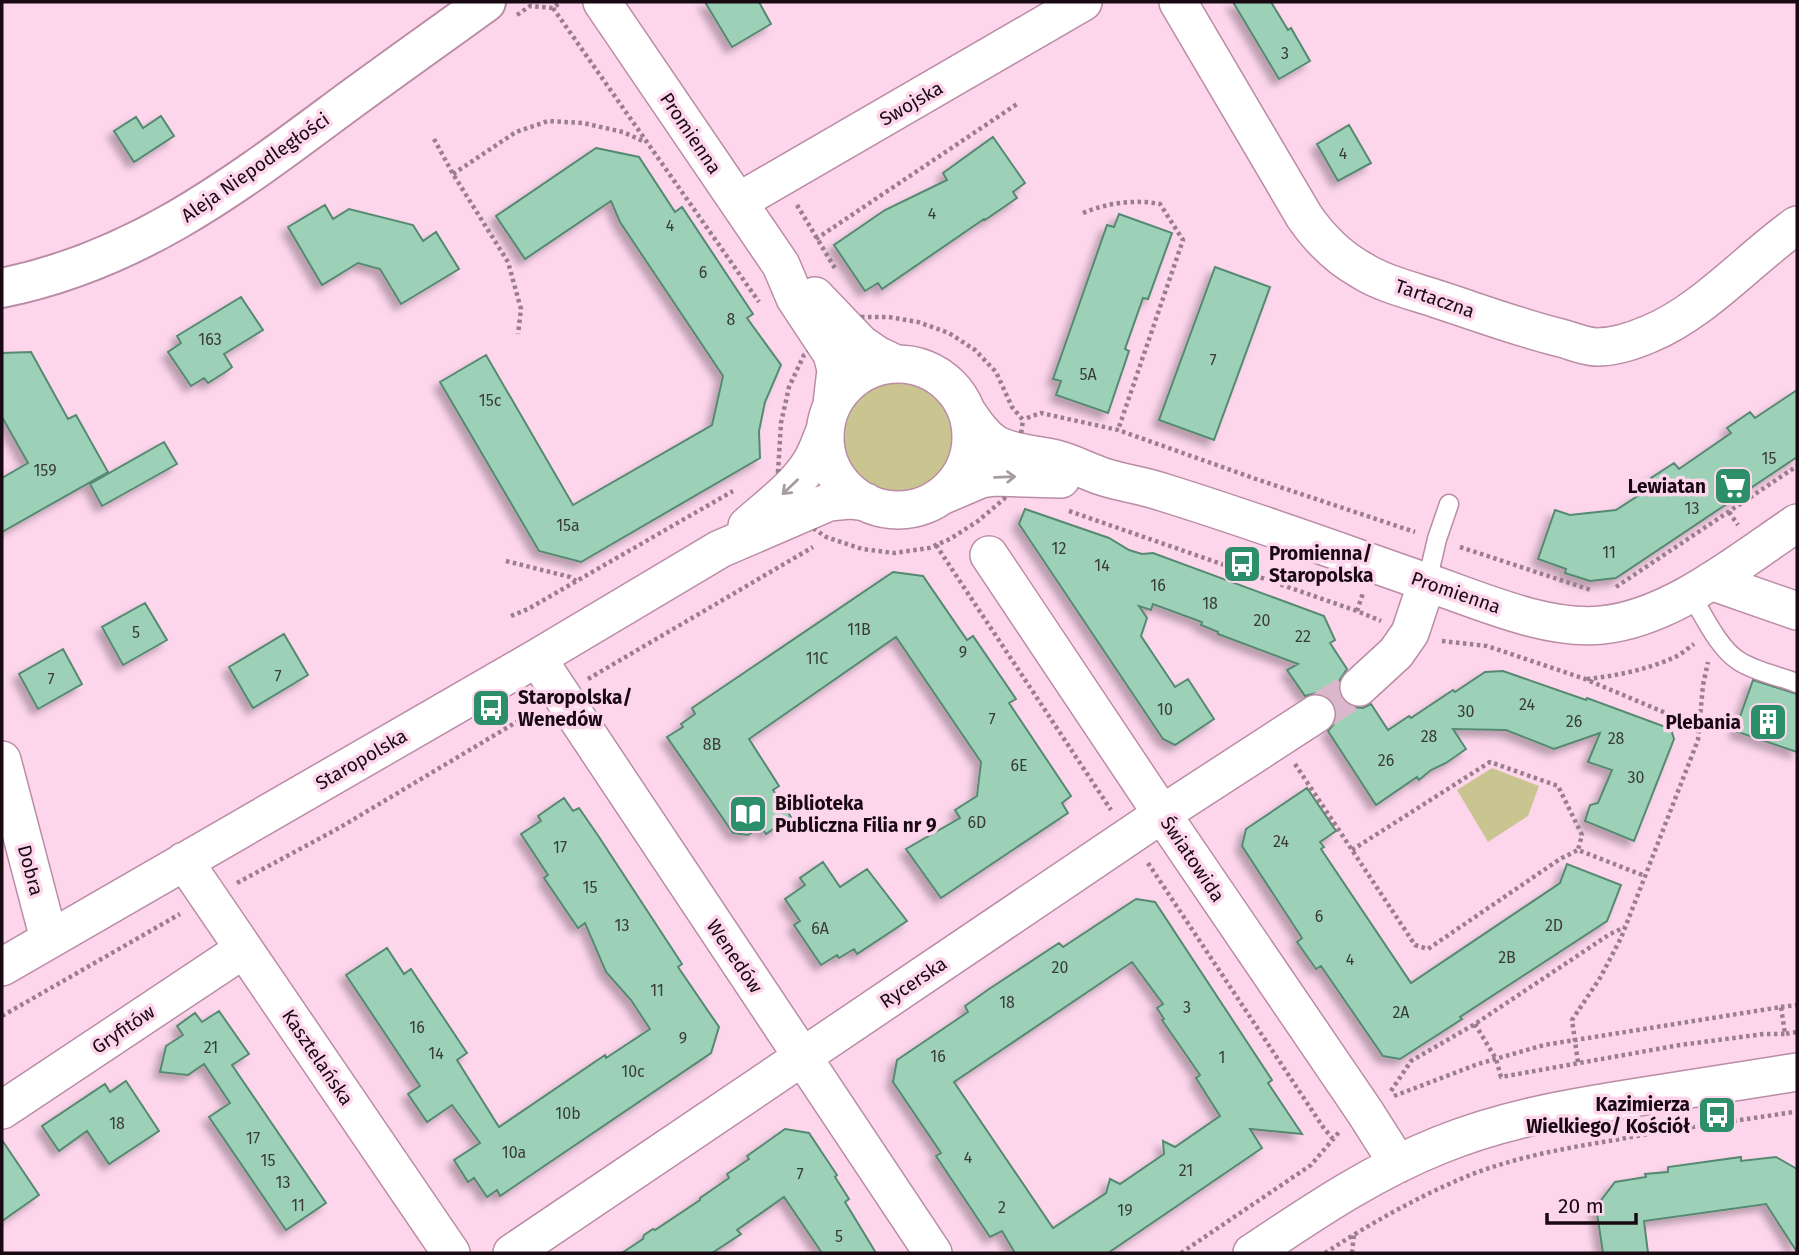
<svg xmlns="http://www.w3.org/2000/svg" width="1799" height="1255" viewBox="0 0 1799 1255" font-family="'Fira Sans',sans-serif">
  <style>
    .green { fill: #cac590 }
    .building { fill: #9cd1b7; stroke: #568972; stroke-width: 2; fill-rule: evenodd; filter: url(#shadow) }
    .lines { fill: none; stroke-linecap: round; stroke-linejoin: round }
    .minor-tunnel { stroke: #dbb7cb; stroke-width: 37; stroke-dasharray: 37 18; stroke-linecap: butt }
    .service-casing { stroke: #ba8ca6; stroke-width: 21 }
    .minor-casing { stroke: #ba8ca6; stroke-width: 40 }
    .tertiary-casing { stroke: #ba8ca6; stroke-width: 42 }
    .path { stroke: #9b7e8e; stroke-width: 4.5; stroke-dasharray: 3.5 3.5; stroke-linecap: butt }
    .service { stroke: #fff; stroke-width: 18 }
    .minor { stroke: #fff; stroke-width: 37 }
    .tertiary { stroke: #fff; stroke-width: 38 }
    .oneway { stroke: #a39da0 }
    .labels { text-anchor: middle; stroke-width: 7; stroke-linejoin: round; paint-order: stroke }
    .number-label { font-size: 16px; fill: #3a3b3b }
    .street-label { font-size: 19px; fill: #190912; stroke: #fdd6ec }
    .poi-label { font-size: 19px; font-weight: bold; fill: #190912; stroke: #fdd6ec; text-anchor: end }
  </style>
  <defs>
    <filter id="shadow"><feDropShadow dx="-6" dy="6" stdDeviation="3.5" flood-color="#0004"/></filter>
  </defs>
  <rect width="100%" height="100%" fill="#fdd6ec"/>
  <path class="green" d="M841 437a56 56 0 1 1 112 0a56 56 0 1 1-112 0Z
    M1492,768l47,18 -11,30 -40,26 -31,-52z"/>
  <path class="building" d="M705,2h54l12,22 -39,23z
    M1233,2h38l17,28 3,-2 19,33 -31,18z
    M161,116l13,20 -40,26 -20,-31 22,-14 7,11z
    M1349,125l22,38 -33,18 -21,-37z
    M993,137l32,46 -12,9 4,6 -32,22 -1,-1 -102,70 -4,-6 -13,8 -31,-46 51,-35 62,-30 -4,-7z
    M596,148l43,9 36,55 7,-5 71,107 -6,4 34,47 -16,37 -6,29 1,27 -179,104 -42,-11 -99,-169 46,-27 87,150 139,-80 11,-49 -103,-154 -9,-21 -86,58 -29,-43z
    M325,205l8,14 16,-10 64,16 10,16 13,-9 23,37 -58,35 -21,-35 -22,-6 -36,22 -34,-58z
    M1119,214l53,19 -24,66 -5,-1 -18,51 4,2 -21,62 -52,-18 5,-14 -8,-2 54,-154 7,2z
    M1215,267l55,20 -56,153 -55,-20z
    M241,297l22,33 -39,24 8,13 -5,4 -19,12 -4,-5 -13,8 -23,-34 13,-9 -4,-7z
    M31,352l37,67 8,-4 32,57 -106,60v-54l26,-15 -26,-46v-64z
    M1797,390v67l-181,121 -26,3 -25,-8 1,-4 -28,-10 17,-49 15,5 46,-5 40,-26 -5,-6 23,-15 5,6 52,-36 -4,-5 23,-16 5,6z
    M164,442l13,22 -75,42 -12,-22z
    M1025,509l84,29 20,12 13,4 11,-1 171,63 11,24 -5,3 17,26 -8,12 -1,10 5,10 10,6 10,1 8,-4 17,26 21,-14 2,2 42,-28 2,2 30,-20 18,-1 83,29 1,-2 84,31 3,10 -40,102 -49,-20 5,-16 8,-2 14,-33 -24,-8 12,-29 -46,16 -48,-19 -53,-1 13,20 -20,14 -15,7 -12,10 -2,-3 -41,28 -48,-74 6,-7 3,-10 -4,-12 -7,-6 -10,-3 -11,3 -18,-26 11,-6 -80,-30v-2l-17,-7 1,-3 -49,-18 -2,6 -12,-4 8,12 -6,18 34,51 13,-8 26,40 -39,26 -12,-6 -144,-215z
    M893,572l30,4 44,64 6,-4 43,63 -7,4 62,93 -9,7 6,10 -127,85 -35,-49 54,-31 -5,-8 22,-14 4,-34 -85,-125 -147,102 30,47 -6,4 18,27 -25,17 -5,-7 -13,8 -15,-2 -66,-96 16,-10 -2,-3 14,-10 -3,-6z
    M145,603l22,37 -44,25 -21,-38z
    M284,634l24,41 -55,33 -24,-41z
    M63,649l19,35 -44,25 -19,-35z
    M1753,680l44,14v58l-62,-21z
    M1307,788l29,43 -16,11 4,5 -3,2 90,134 149,-100 7,-19 54,21 -14,36 -147,96 2,2 -62,40 -17,-3 -62,-90 -5,3 -19,-27 5,-4 -60,-92 4,-17z
    M564,798l9,13 6,-3 20,29 83,127 -4,3 41,60 -8,26 -211,143 -3,-6 -10,7 -13,-19 -6,4 -14,-22 26,-17 -28,-38 -25,17 -19,-28 12,-8 -74,-111 41,-27 17,26 7,-5 56,84 -10,7 42,67 106,-72 1,3 44,-29 -19,-29 -25,-28 -21,-49 -7,5 -34,-50 4,-3 -27,-41 20,-13 -3,-5z
    M823,862l17,25 27,-18 40,52 -50,33 -3,-5 -15,9 -2,-3 -16,10 -27,-40 6,-4 -15,-22 20,-14 -5,-7z
    M1136,899l19,3 117,178 -4,3 34,51 -52,-5 12,19 -154,105h-93l-13,-22 -12,6 -54,-81 5,-3 -48,-71 4,-22 71,-48 -3,-6 24,-17 70,-46 4,4zM1132,962l31,42 -6,4 7,11 -2,1 38,55 -4,3 24,38 -45,31 -12,-6 1,13 -44,30 -10,-5 -4,14 -53,35 -99,-146z
    M219,1011l30,43 -17,11 94,138 -40,27 -77,-113 21,-14 -26,-39 -16,11 -28,-3 6,-26 17,-11 -6,-9 18,-13 7,9z
    M126,1081l33,50 -50,33 -22,-33 -28,20 -17,-25 63,-42 5,8z
    M785,1129l24,4 28,42 -2,2 14,22 -4,3 31,51h-54l-38,-56 -47,33 4,4 -29,19h-90l21,-14 1,-4 9,-6 2,1 45,-30v-2l29,-20 -2,-4 22,-15 -2,-3z
    M2,1140l37,55 -37,26z
    M1741,1157v4l35,-4 21,12v83l-31,-48 -122,17 4,32h-45l-7,-46 19,-25 31,-5 -1,-3 23,-2v-5z"/>
  <g class="lines">
    <path class="minor-tunnel" d="M1316,714l43,-27"/>
    <defs>
      <path id="service" d="M1427,582l10,-43 12,-35
        M1690,593c13,21 28,55 49,68 17,11 40,15 58,22"/>
      <path id="minor" d="M602,2l179,263 14,33 37,56 4,16 -4,34
        M1178,2l126,214c15,22 34,41 57,54 24,15 53,21 79,30 40,13 80,28 121,38 11,3 25,9 36,9 17,0 36,-6 52,-13 53,-21 101,-76 148,-109
        M738,202l345,-200
        M815,296l46,48 16,11 19,9
        M825 437a73 73 0 1 1 146 0a73 73 0 1 1-146 0Z
        M967,412c8,12 16,24 28,32 18,10 41,10 61,15 16,4 30,12 45,17 20,7 41,9 61,16 88,27 175,59 261,89 53,18 123,50 179,44 70,-7 138,-64 195,-102
        M941,496l40,-17 14,-2 66,2
        M747,526c22,-20 49,-39 64,-64 6,-10 10,-21 14,-32
        M989,555l173,259 203,298 33,52
        M1711,581l86,30
        M537,658l396,595
        M1359,687l37,-34 14,-20 17,-51
        M2,760l47,179
        M184,861l267,392
        M2,967l535,-309 183,-109 109,-47 20,-2 17,2
        M2,1110l242,-161
        M512,1253l650,-439 154,-100
        M1252,1253c60,-40 120,-81 188,-108 66,-27 135,-38 205,-49 51,-8 102,-16 152,-24"/>
      <path id="tertiary" d="M2,288c132,-27 227,-98 332,-176 50,-37 101,-73 152,-110"/>
    </defs>
    <use href="#service" class="service-casing"/>
    <use href="#minor" class="minor-casing"/>
    <use href="#tertiary" class="tertiary-casing"/>
    <path class="path" d="M553,8l206,294
      M517,15l13,-9 23,2 8,-6
      M434,139l19,35 55,88 13,47 -3,25
      M453,174l63,-42 32,-11 35,2 40,9 22,10
      M797,205l39,65
      M1083,213c24,-10 51,-14 77,-9l23,36 -65,190
      M816,239l201,-135
      M861,317h28l29,5 31,11 26,17 21,22 16,35 11,13 -8,56 -11,23 -26,22 -28,18 -21,9 -35,5 -32,-4 -36,-12 -16,-11 -32,-54 3,-49 8,-36 15,-32 19,-16z
      M1027,418l14,-5 77,17 138,49 159,53
      M1069,511l288,100 24,10
      M1729,512l9,13
      M936,545l175,265
      M1460,547l131,43
      M506,561l64,16 6,4
      M1616,587l181,-121
      M1357,611l6,-18
      M511,616l17,-7 205,-118
      M1442,641l45,5 30,10 68,23 114,48
      M588,679l225,-132
      M1587,679c29,-3 62,-10 88,-22 7,-3 13,-9 19,-13
      M1295,764l120,181 13,4 132,-90 18,-9 67,26
      M1352,850l138,-88 68,24 24,49 -4,15
      M1148,863l175,264 10,12
      M237,883l102,-55 196,-117
      M1781,1007l16,-2
      M2,1016l178,-102
      M1475,1024l21,35 5,18 179,-32 84,-11h21v2
      M1578,1062l-6,-42 28,-42 21,-40 77,-198 5,-55 5,-23
      M1391,1091l20,-30 64,-37 135,-90 15,-7
      M1394,1096l84,-32 66,-19 237,-38 4,27 12,-2
      M1181,1253l130,-88 29,-34
      M1325,1253c46,-30 94,-57 145,-78 46,-18 96,-27 145,-35 59,-11 119,-19 179,-28
      M1352,1253l2,-19"/>
    <use href="#service" class="service"/>
    <use href="#minor" class="minor"/>
    <use href="#tertiary" class="tertiary"/>
  </g>
  <defs><path id="oneway-shaft" d="M-6 0H5M1.5-3L5.5 0L1.5 3" fill="none" stroke-width="1.6" stroke-linecap="round" stroke-linejoin="round" transform="scale(1.75)"/></defs>
  <g class="oneway">
    <use href="#oneway-shaft" transform="translate(1005 477) rotate(-2)"/>
    <use href="#oneway-shaft" transform="translate(790 487) rotate(136)"/>
  </g>
  <defs>
    <symbol id="supermarket-square" viewBox="-11 -11 22 22"><rect x="-9" y="-9" width="18" height="18" rx="4" fill="#2c8f6a" stroke="#fdd6ec"/><path d="M-6-5.5h2.5l.6 2H6L4.5 2H-2.5L-4.4-4H-6ZM-1.5 3.2a1.3 1.3 0 1 0 .1 0ZM3 3.2a1.3 1.3 0 1 0 .1 0Z" fill="#fff"/></symbol>
    <symbol id="bus-square" viewBox="-11 -11 22 22"><rect x="-9" y="-9" width="18" height="18" rx="4" fill="#2c8f6a" stroke="#fdd6ec"/><path d="M-5-6H5V4H4V6H2V4H-2V6H-4V4H-5ZM-3.5-4V0h7V-4ZM-3.5 1.2v1.5H-2V1.2ZM2 1.2v1.5H3.5V1.2Z" fill="#fff"/></symbol>
    <symbol id="building-square" viewBox="-11 -11 22 22"><rect x="-9" y="-9" width="18" height="18" rx="4" fill="#2c8f6a" stroke="#fdd6ec"/><path d="M-4-6H4V6H1V3H-1V6H-4ZM-2.5-4.3h1.7v1.8h-1.7ZM.8-4.3h1.7v1.8H.8ZM-2.5-1h1.7V.8h-1.7ZM.8-1h1.7V.8H.8Z" fill="#fff"/></symbol>
    <symbol id="library-square" viewBox="-11 -11 22 22"><rect x="-9" y="-9" width="18" height="18" rx="4" fill="#2c8f6a" stroke="#fdd6ec"/><path d="M-6-4Q-3-5.5-.7-3.5V5Q-3 3-6 4ZM6-4Q3-5.5 .7-3.5V5Q3 3 6 4Z" fill="#fff"/></symbol>
  </defs>
  <g fill-rule="evenodd">
    <use href="#supermarket-square" x="1711" y="464" width="44" height="44"/>
    <use href="#bus-square" x="1220" y="542" width="44" height="44"/>
    <use href="#bus-square" x="469" y="686" width="44" height="44"/>
    <use href="#building-square" x="1746" y="700" width="44" height="44"/>
    <use href="#library-square" x="726" y="792" width="44" height="44"/>
    <use href="#bus-square" x="1695" y="1093" width="44" height="44"/>
  </g>
  <g class="labels">
    <g class="number-label">
      <text x="1285" y="59">3</text>
      <text x="1343" y="159">4</text>
      <text x="932" y="219">4</text>
      <text x="670" y="231">4</text>
      <text x="703" y="278">6</text>
      <text x="731" y="325">8</text>
      <text x="210" y="345">163</text>
      <text x="1213" y="366">7</text>
      <text x="1088" y="380">5A</text>
      <text x="490" y="406">15c</text>
      <text x="1769" y="464">15</text>
      <text x="45" y="476">159</text>
      <text x="1692" y="514">13</text>
      <text x="568" y="531">15a</text>
      <text x="1059" y="554">12</text>
      <text x="1609" y="558">11</text>
      <text x="1102" y="571">14</text>
      <text x="1158" y="591">16</text>
      <text x="1210" y="609">18</text>
      <text x="1262" y="626">20</text>
      <text x="859" y="635">11B</text>
      <text x="136" y="638">5</text>
      <text x="1303" y="642">22</text>
      <text x="963" y="658">9</text>
      <text x="817" y="664">11C</text>
      <text x="278" y="682">7</text>
      <text x="51" y="685">7</text>
      <text x="1527" y="710">24</text>
      <text x="1165" y="715">10</text>
      <text x="1466" y="717">30</text>
      <text x="992" y="725">7</text>
      <text x="1574" y="727">26</text>
      <text x="1429" y="742">28</text>
      <text x="1616" y="744">28</text>
      <text x="712" y="750">8B</text>
      <text x="1386" y="766">26</text>
      <text x="1019" y="771">6E</text>
      <text x="1636" y="783">30</text>
      <text x="977" y="828">6D</text>
      <text x="1281" y="847">24</text>
      <text x="560" y="853">17</text>
      <text x="590" y="893">15</text>
      <text x="1319" y="922">6</text>
      <text x="622" y="931">13</text>
      <text x="1554" y="931">2D</text>
      <text x="820" y="934">6A</text>
      <text x="1507" y="963">2B</text>
      <text x="1350" y="965">4</text>
      <text x="1060" y="973">20</text>
      <text x="657" y="996">11</text>
      <text x="1007" y="1008">18</text>
      <text x="1187" y="1013">3</text>
      <text x="1401" y="1018">2A</text>
      <text x="417" y="1033">16</text>
      <text x="683" y="1044">9</text>
      <text x="211" y="1053">21</text>
      <text x="436" y="1059">14</text>
      <text x="938" y="1062">16</text>
      <text x="1222" y="1063">1</text>
      <text x="633" y="1077">10c</text>
      <text x="568" y="1119">10b</text>
      <text x="117" y="1129">18</text>
      <text x="253" y="1144">17</text>
      <text x="514" y="1158">10a</text>
      <text x="968" y="1163">4</text>
      <text x="268" y="1166">15</text>
      <text x="1186" y="1176">21</text>
      <text x="800" y="1180">7</text>
      <text x="283" y="1188">13</text>
      <text x="298" y="1211">11</text>
      <text x="1002" y="1213">2</text>
      <text x="1125" y="1216">19</text>
      <text x="839" y="1242">5</text>
    </g>
    <g class="street-label">
      <text transform="translate(911 103) rotate(-30)" y="7">Swojska</text>
      <text transform="translate(691 133) rotate(56)" y="7">Promienna</text>
      <text transform="translate(255 167) rotate(-35)" y="7">Aleja Niepodległości</text>
      <text transform="translate(1435 298) rotate(19)" y="7">Tartaczna</text>
      <text transform="translate(1456 592) rotate(19)" y="7">Promienna</text>
      <text transform="translate(361 759) rotate(-30)" y="7">Staropolska</text>
      <text transform="translate(1193 859) rotate(56)" y="7">Światowida</text>
      <text transform="translate(31 870) rotate(75)" y="7">Dobra</text>
      <text transform="translate(735 956) rotate(56)" y="7">Wenedów</text>
      <text transform="translate(913 982) rotate(-34)" y="7">Rycerska</text>
      <text transform="translate(123 1029) rotate(-34)" y="7">Gryfitów</text>
      <text transform="translate(318 1057) rotate(56)" y="7">Kasztelańska</text>
    </g>
    <g class="poi-label">
      <text x="1706" y="493">Lewiatan</text>
      <text x="1269" y="560" text-anchor="start">Promienna/<tspan x="1269" dy="22">Staropolska</tspan></text>
      <text x="518" y="704" text-anchor="start">Staropolska/<tspan x="518" dy="22">Wenedów</tspan></text>
      <text x="1741" y="729">Plebania</text>
      <text x="775" y="810" text-anchor="start">Biblioteka<tspan x="775" dy="22">Publiczna Filia nr 9</tspan></text>
      <text x="1690" y="1111">Kazimierza<tspan x="1690" dy="22">Wielkiego/ Kościół</tspan></text>
    </g>
  </g>
  <rect width="1799" height="1255" fill="none" stroke="#190912" stroke-width="7"/>
  <path d="M1547 1213v10h89v-10" fill="none" stroke="#190912" stroke-width="3.5"/>
  <text x="1558" y="1213" font-size="21" fill="#190912" stroke="#fdd6ec" stroke-width="5" paint-order="stroke">20 m</text>
</svg>
